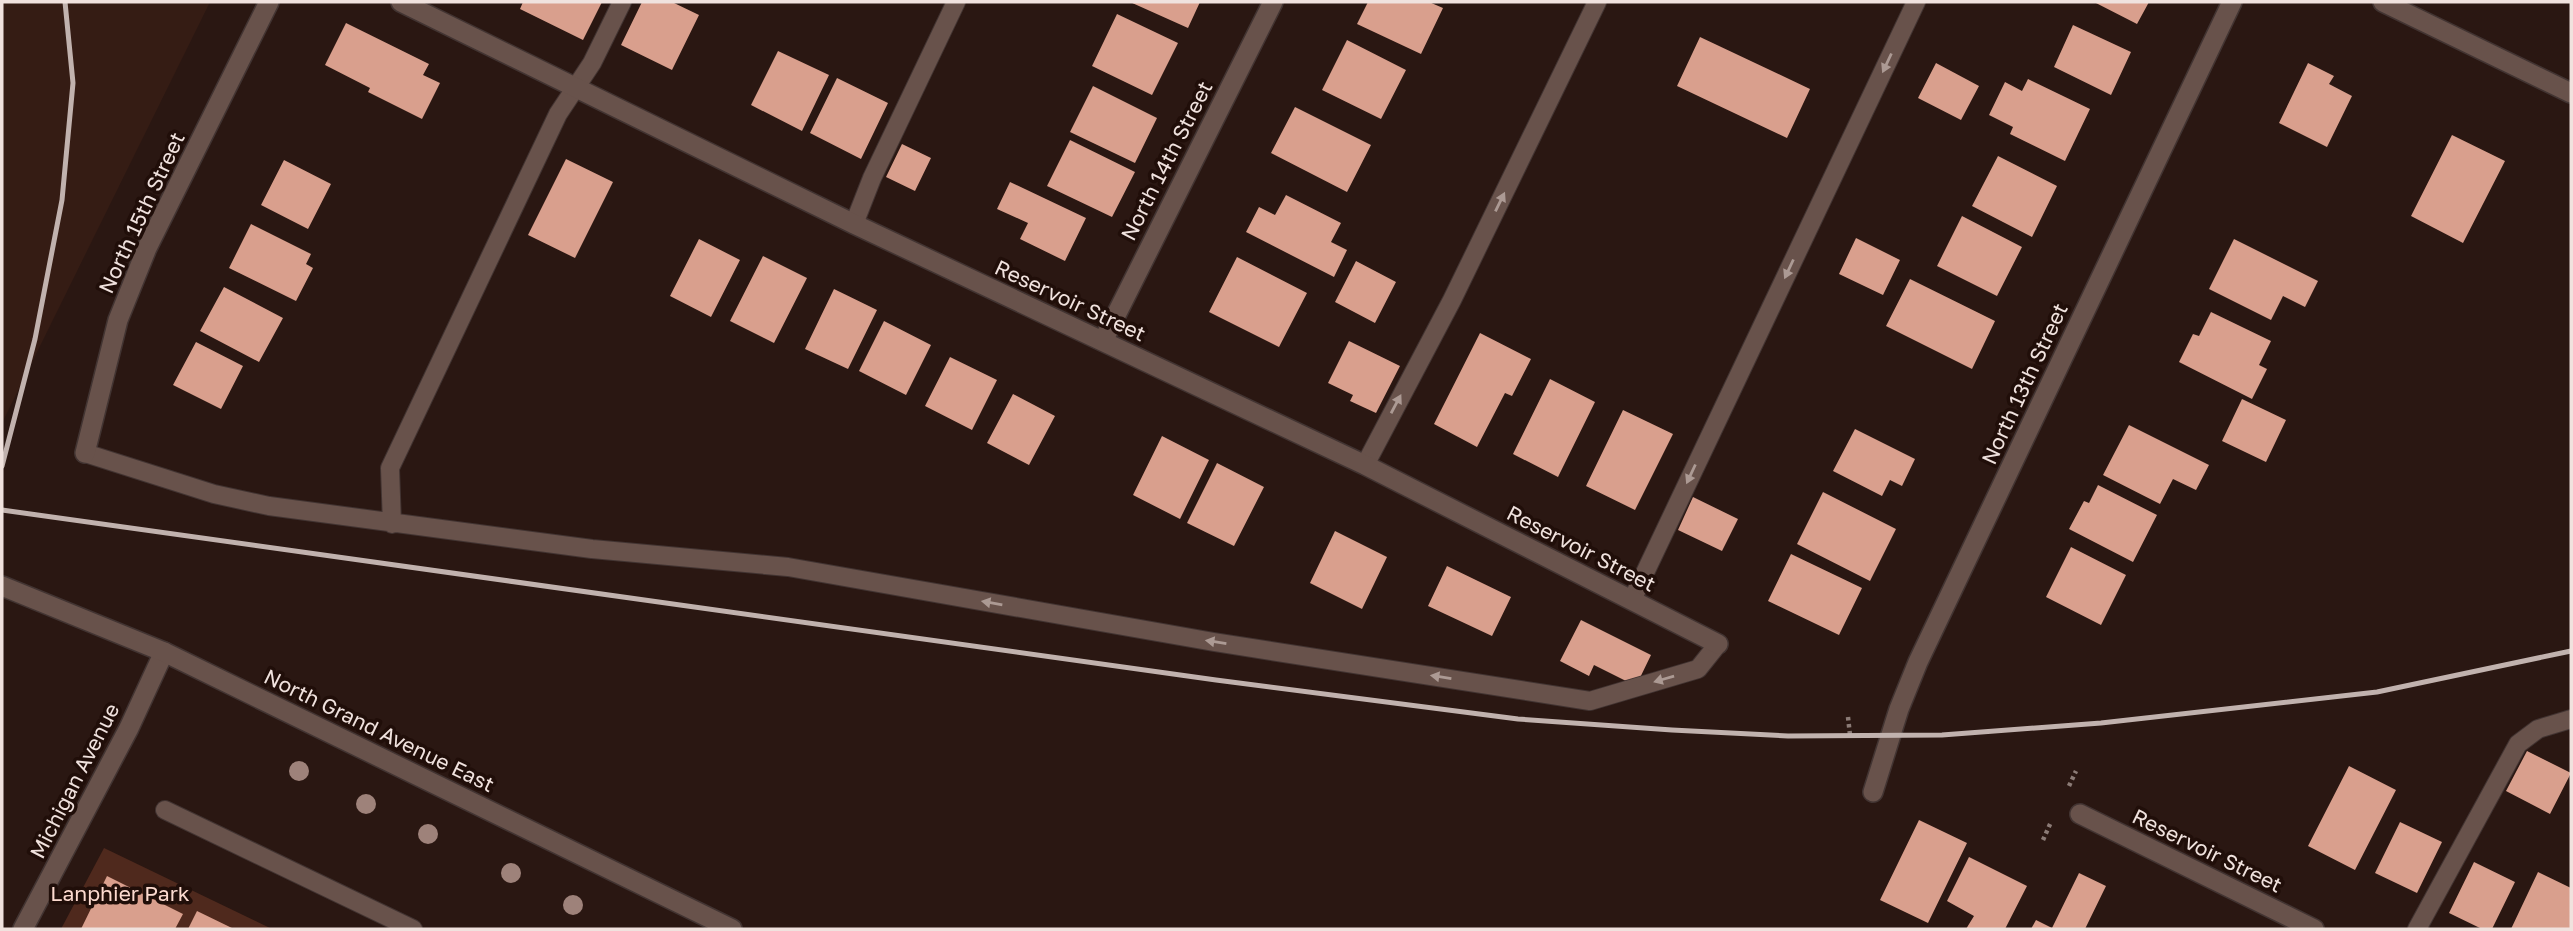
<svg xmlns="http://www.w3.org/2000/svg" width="2573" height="931" viewBox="0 0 2573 931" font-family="'Golos Text',sans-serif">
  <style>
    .built { fill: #351c14 }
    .green { fill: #4f291d }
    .building { fill: #d99f8d }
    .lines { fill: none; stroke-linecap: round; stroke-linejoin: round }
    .service-casing { stroke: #423432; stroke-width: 20 }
    .minor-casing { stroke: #423432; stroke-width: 22 }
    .tertiary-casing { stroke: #423432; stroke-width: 22 }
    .path { stroke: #8b7b76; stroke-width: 4.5; stroke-dasharray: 3.5 3.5; stroke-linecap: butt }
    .service { stroke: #68524b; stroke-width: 18 }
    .minor { stroke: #68524b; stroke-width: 19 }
    .tertiary { stroke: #68524b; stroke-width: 19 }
    .rail { stroke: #c1b2ae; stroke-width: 5 }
    .tree { fill: #9e827a }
    .oneway { fill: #ac9a94 }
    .labels { text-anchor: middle; stroke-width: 7; stroke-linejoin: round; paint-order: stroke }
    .street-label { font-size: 21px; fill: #f0e2de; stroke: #200e09 }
    .park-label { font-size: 21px; fill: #fcdacf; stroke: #200e09 }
  </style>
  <rect width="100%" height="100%" fill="#2a1712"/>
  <path class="built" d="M2,2h208l-208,421z"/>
  <path class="green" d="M104,848l168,81h-211z"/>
  <path class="building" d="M523,2h79l-19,38 -63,-31z
    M642,2h30l27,13 -27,55 -51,-25z
    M1130,2h70l-12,26z
    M1368,2h61l14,6 -22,46 -64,-30z
    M2094,2h55l-12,22z
    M1117,14l61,29 -26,52 -60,-29z
    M346,23l83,41 -6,11 17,8 -18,36 -54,-27 2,-4 -45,-23z
    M2073,25l58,27 -20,43 -57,-28z
    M1700,37l110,52 -23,49 -110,-52z
    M1347,40l59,30 -25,49 -59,-29z
    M778,51l51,24 -27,56 -51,-26z
    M1936,63l43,23 -18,34 -43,-22z
    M2308,63l26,13 -5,8 23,12 -25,51 -48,-24z
    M837,78l51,25 -27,56 -51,-26z
    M2028,79l62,30 -25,52 -55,-27 3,-7 -24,-12 16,-33 17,9z
    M1093,86l64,32 -22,45 -65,-31z
    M1295,107l76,38 -24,47 -76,-39z
    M2452,135l53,26 -42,82 -52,-27z
    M1070,140l65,32 -23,45 -65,-31z
    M902,144l29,14 -16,33 -29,-14z
    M1998,156l59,30 -25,51 -60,-31z
    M566,159l47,23 -38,76 -47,-23z
    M284,160l47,24 -23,45 -47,-24z
    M1010,182l76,36 -21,43 -45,-22 8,-16 -31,-14z
    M1286,195l55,28 -10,19 16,8 -13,27 -88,-45 13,-25 16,8z
    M1962,216l60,31 -25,49 -60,-30z
    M251,224l60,30 -5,10 7,4 -17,33 -67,-33z
    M1856,238l44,22 -17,35 -44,-21z
    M699,239l41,21 -29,57 -41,-21z
    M2234,239l84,42 -13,26 -22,-11 -12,24 -62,-31z
    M763,256l44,22 -33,65 -44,-22z
    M1237,257l70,36 -28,54 -70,-35z
    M1356,261l40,21 -21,41 -40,-21z
    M1910,279l85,42 -23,48 -86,-43z
    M224,287l59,31 -24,44 -59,-31z
    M834,289l43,21 -29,59 -43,-20z
    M2211,312l60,29 -12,24 8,4 -15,30 -73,-37 14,-28 6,2z
    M884,321l47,24 -25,50 -47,-24z
    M1480,333l51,26 -19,37 -7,-3 -28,54 -43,-23z
    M1349,341l51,25 -24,47 -26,-12 3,-6 -25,-12z
    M196,342l47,24 -22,43 -48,-24z
    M950,357l47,23 -25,50 -47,-24z
    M1550,379l45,23 -37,75 -45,-23z
    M1013,394l42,22 -26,49 -42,-22z
    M2242,399l44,21 -20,42 -44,-21z
    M1623,410l50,24 -38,76 -49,-24z
    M2129,425l80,40 -13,25 -23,-11 -13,25 -57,-29z
    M1855,429l60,30 -13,27 -12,-6 -8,16 -49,-25z
    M1162,436l47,24 -29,59 -47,-24z
    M1217,463l47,24 -30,59 -47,-23z
    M2098,485l59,30 -24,47 -64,-33 15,-28 5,2z
    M1823,492l73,37 -26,52 -73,-37z
    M1693,497l45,22 -16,32 -44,-21z
    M1335,531l52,26 -25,52 -52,-26z
    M2071,547l55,28 -25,50 -55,-28z
    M1791,554l71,34 -23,47 -71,-34z
    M1447,566l64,31 -19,39 -64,-30z
    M1581,620l70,35 -15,31 -42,-21 -5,11 -29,-15z
    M2527,751l44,22 -21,41 -44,-23z
    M2349,766l47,24 -41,80 -47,-24z
    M1919,820l48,23 -39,80 -48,-23z
    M2400,822l42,20 -25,51 -42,-20z
    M1969,857l58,29 -22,43h-39l8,-13 -27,-15z
    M2474,862l41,20 -23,47h-10l-33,-16z
    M2538,872l33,16v41h-60z
    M2079,873l27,13 -21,43h-54l5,-9 16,8z
    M107,876l76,38 -8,15h-94z
    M197,911l37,18h-46z"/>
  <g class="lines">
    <defs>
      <path id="service" d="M854,224l18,-46 84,-176
        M85,453l129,41 55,12 323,43 196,18 426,75 376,59 108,-32 20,-25
        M1365,465l87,-165 145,-298
        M392,524l-2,-56 168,-354 34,-51 30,-61
        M1632,600l284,-598
        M165,810l248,119
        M2417,929l101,-185 20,-15 33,-10"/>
      <path id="minor" d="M401,2l453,222 511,241 353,179
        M2383,2l188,91
        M1103,341l170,-339
        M85,453l33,-133 29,-72 122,-246
        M1873,792l26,-83 19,-47 314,-660
        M2080,814l234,115
        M23,929l106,-201 35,-76"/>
      <path id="tertiary" d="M2,586l162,66 568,277"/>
    </defs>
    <use href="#service" class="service-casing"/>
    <use href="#minor" class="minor-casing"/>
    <use href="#tertiary" class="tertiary-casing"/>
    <path class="path" d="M1848,717l2,18
      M2069,786l7,-15
      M2043,840l8,-18"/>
    <use href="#service" class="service"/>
    <use href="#minor" class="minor"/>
    <use href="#tertiary" class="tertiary"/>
    <path class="rail" d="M2,466l33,-127 27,-139 11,-117 -8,-81
      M2,510l1214,170 302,39 154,11 116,6 154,-1 159,-12 276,-31 194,-41"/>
  </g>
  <g class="tree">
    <circle cx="299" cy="771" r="10"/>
    <circle cx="366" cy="804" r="10"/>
    <circle cx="428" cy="834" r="10"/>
    <circle cx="511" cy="873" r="10"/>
    <circle cx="573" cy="905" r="10"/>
  </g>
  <defs><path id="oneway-solid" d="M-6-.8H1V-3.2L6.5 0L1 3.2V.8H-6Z" transform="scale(1.75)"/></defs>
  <g class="oneway">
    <use href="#oneway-solid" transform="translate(1887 63) rotate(115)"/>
    <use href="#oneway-solid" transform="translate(1500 202) rotate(-64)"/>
    <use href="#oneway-solid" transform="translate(1789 269) rotate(115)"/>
    <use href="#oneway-solid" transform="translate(1396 404) rotate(-62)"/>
    <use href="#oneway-solid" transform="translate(1691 474) rotate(115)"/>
    <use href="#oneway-solid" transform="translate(992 603) rotate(-170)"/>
    <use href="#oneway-solid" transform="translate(1216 642) rotate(-171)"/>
    <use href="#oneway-solid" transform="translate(1441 677) rotate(-171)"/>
    <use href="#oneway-solid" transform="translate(1664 679) rotate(164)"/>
  </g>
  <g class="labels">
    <g class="street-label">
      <text transform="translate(1167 161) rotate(-63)" y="7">North 14th Street</text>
      <text transform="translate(142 213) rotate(-65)" y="7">North 15th Street</text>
      <text transform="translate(1070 301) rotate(25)" y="7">Reservoir Street</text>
      <text transform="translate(2025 384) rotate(-65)" y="7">North 13th Street</text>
      <text transform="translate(1581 549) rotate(27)" y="7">Reservoir Street</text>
      <text transform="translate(379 731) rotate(26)" y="7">North Grand Avenue East</text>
      <text transform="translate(75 781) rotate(-63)" y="7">Michigan Avenue</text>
      <text transform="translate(2207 851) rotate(26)" y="7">Reservoir Street</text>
    </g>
    <g class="park-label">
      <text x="120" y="901">Lanphier Park</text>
    </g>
  </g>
  <rect width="2573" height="931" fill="none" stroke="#f0e2de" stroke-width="7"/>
</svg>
